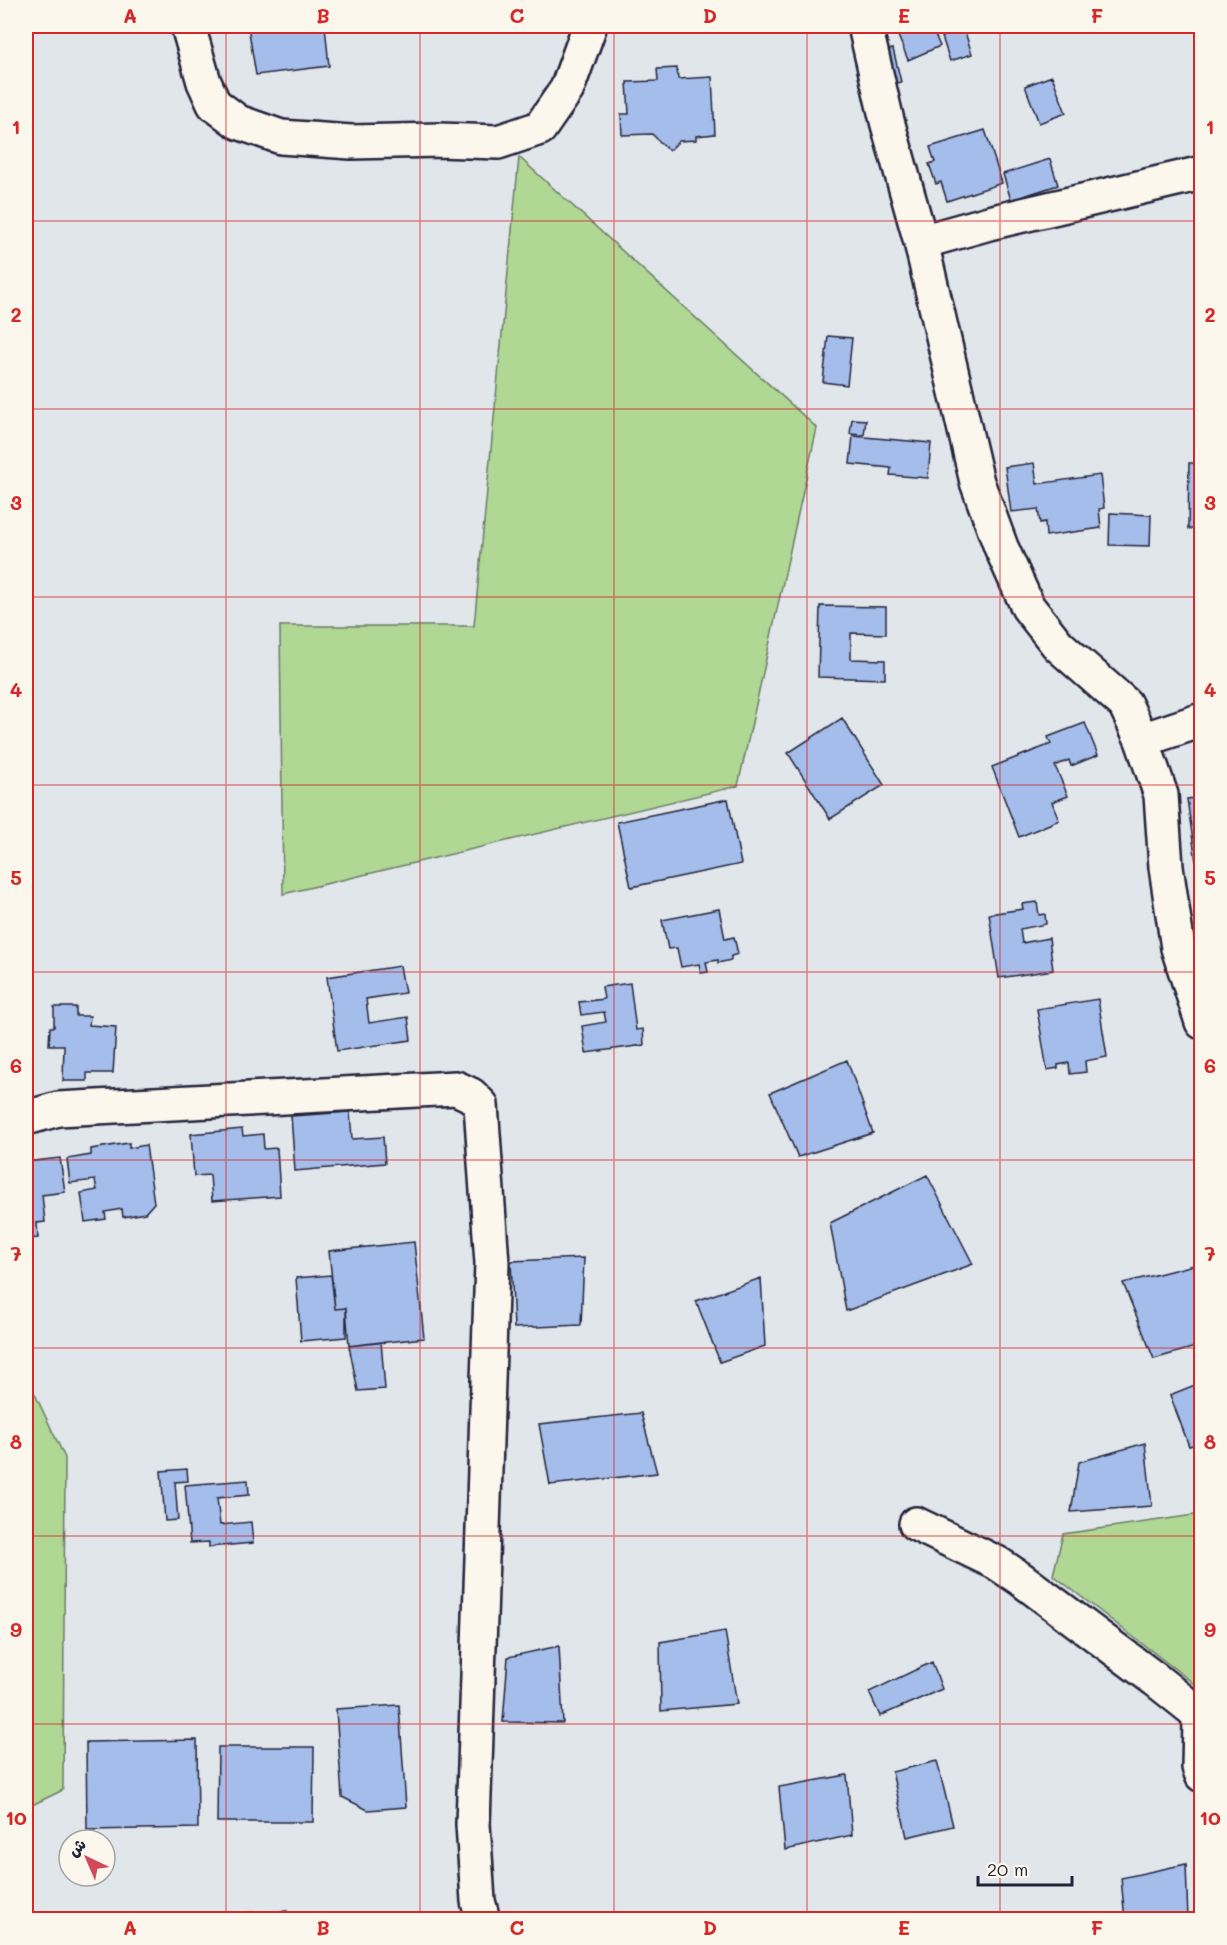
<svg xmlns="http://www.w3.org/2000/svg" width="1227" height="1945" viewBox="0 0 1227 1945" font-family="Mali,'Playpen Sans Arabic',sans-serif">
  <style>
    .green { fill: #b0d793; stroke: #697c67; stroke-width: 1.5 }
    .building { fill: #a4bdea; stroke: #22223b; stroke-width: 1.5 }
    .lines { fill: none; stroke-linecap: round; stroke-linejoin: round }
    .minor-casing { stroke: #22223b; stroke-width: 38 }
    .minor { stroke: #fbf7ec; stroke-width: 33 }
    .grid { fill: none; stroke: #d62828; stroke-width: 1.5; stroke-opacity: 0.55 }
    .neatline { fill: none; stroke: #d62828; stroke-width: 2 }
    .grid-label { font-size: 20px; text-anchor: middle; font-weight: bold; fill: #d62828 }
  </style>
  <rect width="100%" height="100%" fill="#e1e6eb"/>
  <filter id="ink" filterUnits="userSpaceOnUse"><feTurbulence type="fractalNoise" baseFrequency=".0167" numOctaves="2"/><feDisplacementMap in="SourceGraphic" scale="12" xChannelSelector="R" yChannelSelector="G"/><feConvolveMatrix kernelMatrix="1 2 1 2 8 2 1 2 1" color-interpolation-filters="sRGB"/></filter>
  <g filter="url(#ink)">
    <path class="green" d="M519,157l298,271 -79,358 -455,108 -3,-268h194z
      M26,1375l39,83 -2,332 -37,18z
      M1201,1514h1l-1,175 -148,-114 10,-41z"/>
    <path class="building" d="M248,26h77l4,40 -73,9z
      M894,26h64l-23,9 5,11 -32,14z
      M964,29l8,25 -22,7 -8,-24z
      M893,49l8,33 -18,5 -8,-34z
      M677,68l1,11 34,-2 3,57 -19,2v4l-17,1 -10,10 -17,-17 -30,1 -1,-21h8l-2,-32 31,-1 -1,-12z
      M1052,76l14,37 -27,10 -14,-37z
      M985,130l17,53 -55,18 -6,-19 -5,2 -7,-20 6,-2 -5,-15z
      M1050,159l8,26 -47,15 -8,-26z
      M828,336l24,2 -5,47 -24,-3z
      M852,419l14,1 -2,15 -14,-1z
      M853,436l78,7 -3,35 -38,-3 1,-7 -41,-4z
      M1034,463l3,21 63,-9 4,33 -5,1 2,19 -55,8 -1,-14 -5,1 -2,-14 -27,3 -6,-45z
      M1189,463h13v66h-14z
      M1110,513l41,2 -1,31 -41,-1z
      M820,606l66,1v27l-35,-1v26l34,1v19l-67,-2z
      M842,718l42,67 -54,34 -42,-66z
      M1085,723l13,32 -27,11 -2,-6 -14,6 13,30 -16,6 7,18 -40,17 -27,-70 59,-23 -3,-7z
      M1202,797v64l-6,1 -9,-63z
      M728,799l13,65 -110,23 -14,-65z
      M1037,902l2,13 6,-1 1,10 -26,5 2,14 27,-5 4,32 -54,8 -10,-64 34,-5 -1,-5z
      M719,909l6,30 9,-2 4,17 -7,2v4l-13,3v-3l-12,2 2,10 -7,1 -2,-9 -18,3 -4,-19 -9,1 -6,-29z
      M400,966l5,27 -39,6 3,24 39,-6 3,23 -74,11 -10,-74z
      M630,983l6,47 7,-1 1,16 -58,8 -4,-27 24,-4 -2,-10 -23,3 -2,-13 25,-3 -2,-12z
      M1098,999l9,58 -22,4 1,11 -16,2 -1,-11 -11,2v3l-11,2 -10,-61z
      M54,1007h22v9h14l-1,9 27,2 -3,46h-26v8h-24l1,-36h-15l1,-18h4z
      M847,1060l26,73 -75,24 -28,-64z
      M350,1112l2,27 31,-2 2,26 -90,8 -4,-55z
      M242,1129l1,7 20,-2 1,15 13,-1 3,48 -68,5 -2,-26 -16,1 -3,-42z
      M129,1143v5l17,-3 8,58 -9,10 -22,4 -1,-8 -17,3 1,7 -21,3 -4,-29 16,-3 -2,-10 -25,3 -3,-24 24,-4v-6z
      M60,1158l5,34 -23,3 3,27 -8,1 1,15 -12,1v-77z
      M927,1175l46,89 -127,47 -16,-88z
      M414,1242l10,96 -75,8 -3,-38 -11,1 -6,-58z
      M584,1258l-3,67 -67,3 -3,-67z
      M1202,1263v82l-48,14 -31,-76z
      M331,1275l4,34 11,-1v29l-45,4 -5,-63z
      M761,1278l4,68 -45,16 -24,-61z
      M381,1342l4,47 -27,2 -9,-45z
      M1202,1382v61l-13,3 -19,-51z
      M641,1413l16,60 -107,12 -11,-61z
      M1145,1443l7,63 -81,6 8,-50z
      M187,1469l1,12 -13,1 3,38 -13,1 -4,-50z
      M248,1480l1,15 -32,3 3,27 31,-3 2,21 -44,4v-5l-19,1 -5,-58z
      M725,1631l12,73 -76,7 -1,-69z
      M559,1646l4,77 -60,-1 5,-65z
      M932,1662l10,27 -62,27 -11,-24z
      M399,1705l7,102 -38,3 -26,-13 -6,-88z
      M197,1740l1,88 -111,2 -1,-88z
      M218,1747h96l-1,75h-96z
      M937,1761l16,65 -46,11 -15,-65z
      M847,1775l5,60 -67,15 -6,-63z
      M1186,1864l2,56h-63l-4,-42z
      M287,1911v9h-72v-6z"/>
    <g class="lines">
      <defs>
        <path id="minor" d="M188,26l16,56 10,22 24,18 43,15 70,5 88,-2 59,2 42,-14 27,-39 22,-61
          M865,26l22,95 34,121 56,240 24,65 27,60 30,38 67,59 17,36 19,55 5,72 12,81 24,74
          M921,242l68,-19 213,-50
          M1142,740l60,-20
          M26,1118l32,-9 398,-21 15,7 10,10 11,158 -19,561 5,77 5,19
          M916,1524l81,39 24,16 135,101 39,31 5,11 -1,45 3,8"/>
      </defs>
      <use href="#minor" class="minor-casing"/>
      <use href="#minor" class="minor"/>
    </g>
  </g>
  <path class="grid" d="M226,26v1894M420,26v1894M614,26v1894M807,26v1894M1000,26v1894M26,221h1176M26,409h1176M26,597h1176M26,785h1176M26,972h1176M26,1160h1176M26,1348h1176M26,1536h1176M26,1724h1176"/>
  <rect width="1227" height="1945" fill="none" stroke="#fbf7ec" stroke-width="66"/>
  <g transform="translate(87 1858) rotate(316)"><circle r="28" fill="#fbf7ec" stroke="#a4a2a5" stroke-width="1.5"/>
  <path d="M0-4.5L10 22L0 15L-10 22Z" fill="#d1495b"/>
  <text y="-9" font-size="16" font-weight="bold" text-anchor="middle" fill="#22223b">ش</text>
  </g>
  <path d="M978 1876v9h94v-9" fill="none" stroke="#22223b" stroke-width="3"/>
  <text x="987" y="1876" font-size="18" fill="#22223b" stroke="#fbf7ec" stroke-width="4.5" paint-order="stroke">20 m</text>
  <rect x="33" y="33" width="1161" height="1879" class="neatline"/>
  <g class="grid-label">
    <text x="130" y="23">A</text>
    <text x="323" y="23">B</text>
    <text x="517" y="23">C</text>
    <text x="710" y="23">D</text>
    <text x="904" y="23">E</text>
    <text x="1097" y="23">F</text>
    <text x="16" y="134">1</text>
    <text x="1210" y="134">1</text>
    <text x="16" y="322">2</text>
    <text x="1210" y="322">2</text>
    <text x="16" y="510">3</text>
    <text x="1210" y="510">3</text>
    <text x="16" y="697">4</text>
    <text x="1210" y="697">4</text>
    <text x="16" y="885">5</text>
    <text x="1210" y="885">5</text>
    <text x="16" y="1073">6</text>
    <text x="1210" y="1073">6</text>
    <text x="16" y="1261">7</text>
    <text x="1210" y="1261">7</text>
    <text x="16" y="1449">8</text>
    <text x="1210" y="1449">8</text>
    <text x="16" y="1637">9</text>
    <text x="1210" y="1637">9</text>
    <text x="16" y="1825">10</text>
    <text x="1210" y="1825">10</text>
    <text x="130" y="1935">A</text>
    <text x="323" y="1935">B</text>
    <text x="517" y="1935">C</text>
    <text x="710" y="1935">D</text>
    <text x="904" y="1935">E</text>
    <text x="1097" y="1935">F</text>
  </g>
</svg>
